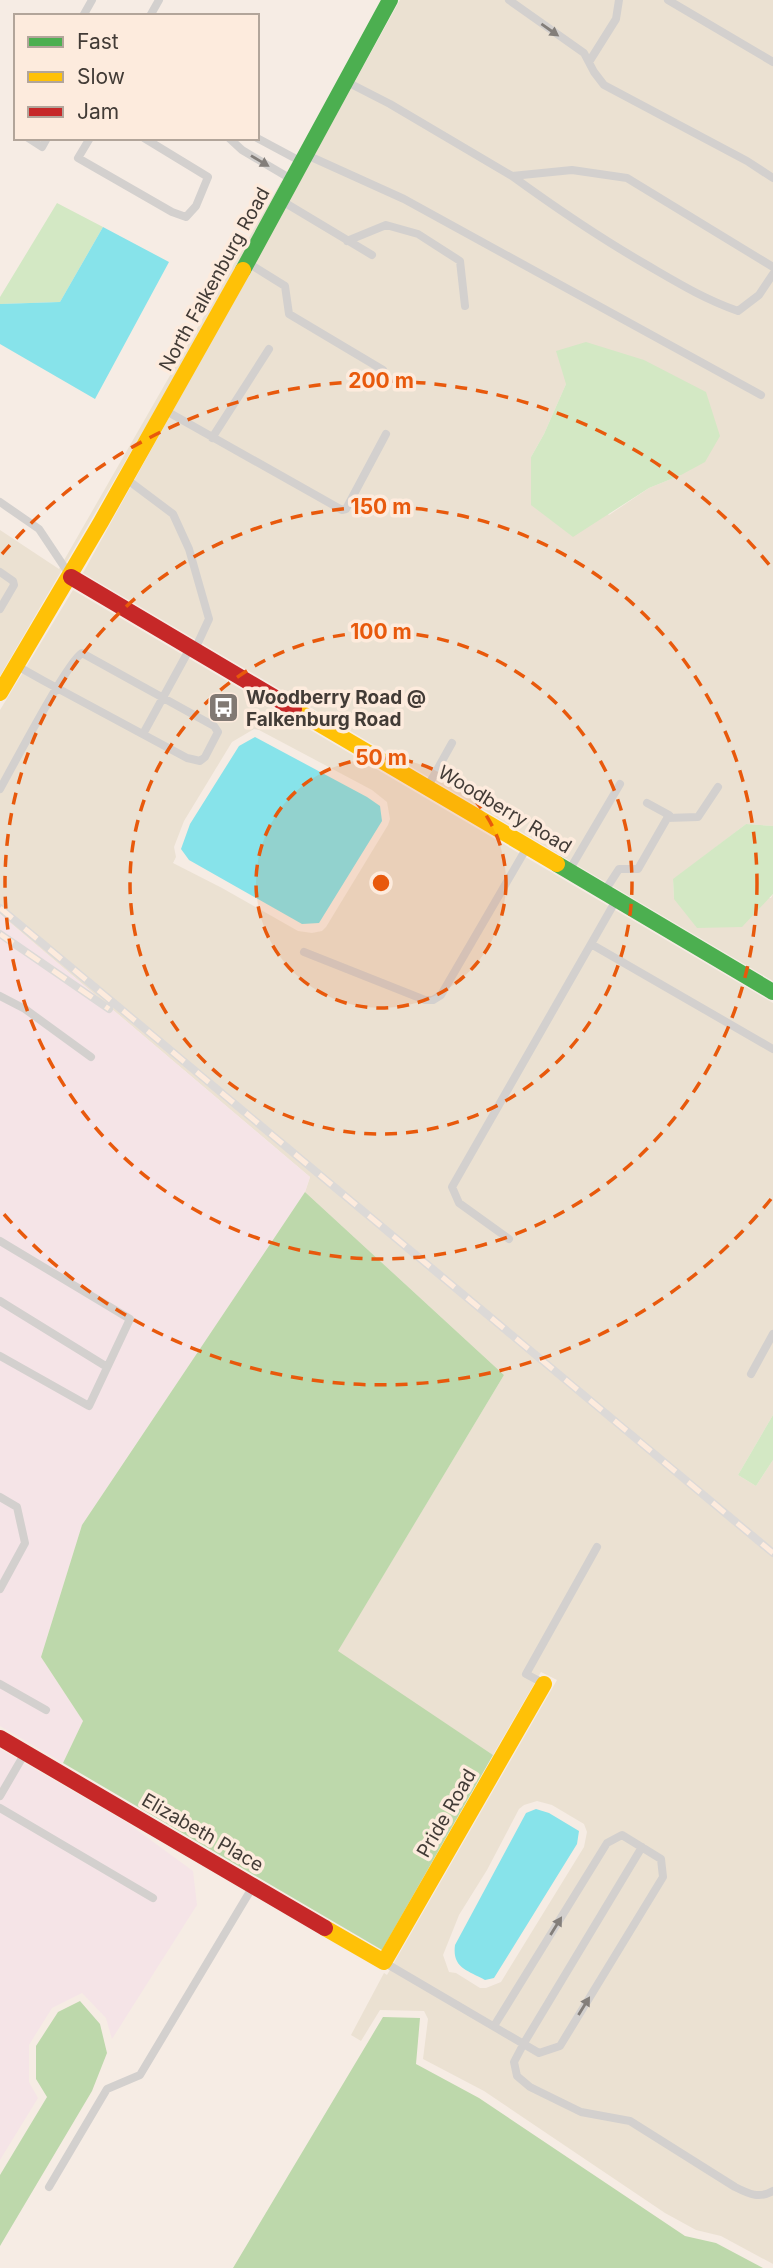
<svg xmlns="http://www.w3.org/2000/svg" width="773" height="2268" viewBox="0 0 773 2268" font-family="Inter,sans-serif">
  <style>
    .commercial { fill: #ebe1d2; fill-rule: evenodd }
    .industrial { fill: #f5e4e7 }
    .green { fill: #d3e8c4 }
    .forest { fill: #bdd8ab }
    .water { fill: #87e3ea }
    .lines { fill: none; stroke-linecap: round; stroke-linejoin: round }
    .lane { stroke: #d3d0ce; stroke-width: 8 }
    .fast { stroke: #4caf50; stroke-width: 16 }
    .slow { stroke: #ffc107; stroke-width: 16 }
    .jam { stroke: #c62828; stroke-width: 16 }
    .rail-casing { stroke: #dcd9d7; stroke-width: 8 }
    .rail { stroke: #fdebdd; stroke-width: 5; stroke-dasharray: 16; stroke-linecap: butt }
    .oneway { fill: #837e7a }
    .ring { fill: none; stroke: #e8590c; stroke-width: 3.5; stroke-dasharray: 12 9 }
    .labels { text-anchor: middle; stroke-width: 7; stroke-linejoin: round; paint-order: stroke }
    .street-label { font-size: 19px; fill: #423b36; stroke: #fdebdd }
    .poi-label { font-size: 19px; font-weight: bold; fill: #423b36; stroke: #fdebdd; text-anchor: start }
    .centre { fill: #e8590c; stroke: #fdebdd; stroke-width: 3.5 }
    .ring-label { font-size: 21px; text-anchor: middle; font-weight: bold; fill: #e8590c; stroke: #fdebdd; stroke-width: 7; stroke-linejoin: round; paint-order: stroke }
  </style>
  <rect width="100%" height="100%" fill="#f6ece4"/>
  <path class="commercial" d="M400,0h373v826l-27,-2 -73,56 1,19 97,-1 2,-4v87l-690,-408zM566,384l115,91 -32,13 -40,27 -78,-58 13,-23z
    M289,168l-80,150 -209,358v-146l59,39z
    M73,590l700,413v412l-35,60 18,11 17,-26v804l-52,-28 -25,-6 -31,-17 -181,-122 -61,-32 5,-40 -4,-8 -44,-1 -19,31 -10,-6 33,-62 3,2 170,-295 -16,-8 -48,83 -156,-103 167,-277 -199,-183 5,-15 -310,-263v-204zM254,729l5,1 113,60 15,12 3,17 -2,6 -62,102 -4,4 -10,2 -14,-2 -76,-43 -49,-25 3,-6 -2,-10 10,-26 48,-79zM537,1801l15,4 32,19 3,8 -3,15 -83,135 -15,6h-6l-24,-15 -7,-1 -6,-17 16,-40 28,-45 32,-61 5,-4z"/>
  <path class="industrial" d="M0,914l310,263 -5,15 -223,333 -41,132 42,64 -20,42 -63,-37z
    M0,1749l126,73 67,49 4,34 -85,134 -6,-21 -24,-25 -30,15 -23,37v37l9,16 -38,62z"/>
  <path class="green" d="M57,203l46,24 -43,75 -60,2v-7z
    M586,342l58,18 62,32 14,44 -15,26 -24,13 -32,13 -76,49 -42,-32v-48l13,-23 22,-50 -10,-33z
    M746,824l27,2v68l-31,33 -45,1 -23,-29 -1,-20z
    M773,1415v45l-17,26 -18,-11z"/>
  <path class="forest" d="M305,1192l199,183 -166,276 155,104 -111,195 -319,-187 20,-42 -42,-64 41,-132z
    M80,2001l20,23 7,29 -15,38 -92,155v-71l47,-78 -11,-18v-33l22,-34z
    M383,2017l37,1 -4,46 63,34 206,138 31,7 47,25h-530z"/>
  <path class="water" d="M103,227l66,35 -74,137 -95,-55v-40l60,-2z
    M255,737l112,60 13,9 2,15 -63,102 -17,1 -113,-64 -8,-11 9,-25 49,-78z
    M536,1809l13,4 30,18 -2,13 -83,134 -9,2c-18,-10 -33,-12 -30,-35l71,-132z"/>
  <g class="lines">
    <path class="lane" d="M509,0l75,53 10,19 10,13 143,76 26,17
      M668,0l105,62
      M83,16l9,-16
      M150,16l9,-16
      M589,62l27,-43 3,-19
      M349,83l41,21 122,72 60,-6 55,8 146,89
      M28,138l14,9 5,-9
      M90,138l-12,20 94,54 14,5 10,-11 12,-29 -64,-39
      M229,138l13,12 49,29
      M257,138l43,23
      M309,156l95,43 357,196
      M512,176c44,32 88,62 135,89 31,18 57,34 91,46l21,-16 14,-21
      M282,201l90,54
      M347,241l39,-16 32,9 42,27 5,45
      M248,263l37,23 4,28 94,56
      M168,412l174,98 4,-1 40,-75
      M212,438l57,-89
      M129,481l44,33 16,35 20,70 -13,28
      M0,502l39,27 28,42
      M0,572l13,9 1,4 -14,24
      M143,734l46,-84
      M428,786l24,-43
      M0,789c13,-23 67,-127 82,-136l132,73 4,6 -13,25 -5,4 -13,-3 -143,-77 -25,-14
      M667,818l31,-1 20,-30
      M570,869l50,-85
      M606,889l13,-20h19l31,-54 -22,-12
      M591,944l182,105
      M304,952l121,48h8l8,-5 85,-146
      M0,996l25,13 66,48
      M509,1239l-50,-36 -7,-16 163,-285
      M0,1241l130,78 -41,87 -89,-50
      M0,1301l107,66
      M751,1374l22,-40
      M0,1497l17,10 8,36 -25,46
      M543,1683l-17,-9 71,-127
      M0,1684l46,26
      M0,1796l25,-43
      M0,1808l153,90
      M642,1847l-118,196 -10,19 3,14 13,11 51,25 49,9 105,66c14,7 24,12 38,4
      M387,1964l152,89 21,-7 103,-169 -2,-18 -39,-24 -15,8 -113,183
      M49,2187l58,-98 33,-14 112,-187"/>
    <path class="fast" d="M243,270l147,-270
      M557,864l216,128"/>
    <path class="slow" d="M0,693l101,-171 142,-252
      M294,709l263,155
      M325,1928l59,34 160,-278"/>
    <path class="jam" d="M71,577l223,132
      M0,1738l325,190"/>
    <defs>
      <path id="rail" d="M0,908l773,645
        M0,934l109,75"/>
    </defs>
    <use href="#rail" class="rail-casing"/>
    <use href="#rail" class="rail"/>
  </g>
  <defs><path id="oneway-solid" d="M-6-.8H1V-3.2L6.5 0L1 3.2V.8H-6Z" transform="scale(1.75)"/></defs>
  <g class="oneway">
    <use href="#oneway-solid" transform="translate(550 30) rotate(35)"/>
    <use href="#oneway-solid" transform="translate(260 161) rotate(31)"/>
    <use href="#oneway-solid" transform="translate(556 1926) rotate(-58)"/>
    <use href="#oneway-solid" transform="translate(584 2006) rotate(-58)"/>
  </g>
  <circle cx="381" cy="883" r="125" fill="#e8590c" fill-opacity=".12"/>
  <g class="ring">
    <circle cx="381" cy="883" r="125"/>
    <circle cx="381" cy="883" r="251"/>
    <circle cx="381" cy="883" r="376"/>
    <path d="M771 1199A502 502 0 0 1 2 1212M2 554A502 502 0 0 1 771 567"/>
  </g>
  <defs>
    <symbol id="bus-square" viewBox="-11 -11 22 22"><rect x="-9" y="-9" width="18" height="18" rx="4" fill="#817973" stroke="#fdebdd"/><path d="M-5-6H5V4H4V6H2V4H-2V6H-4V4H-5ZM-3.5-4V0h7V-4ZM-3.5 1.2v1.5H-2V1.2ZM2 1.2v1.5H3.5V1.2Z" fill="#fff"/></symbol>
  </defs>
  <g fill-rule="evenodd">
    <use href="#bus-square" x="206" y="690" width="35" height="35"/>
  </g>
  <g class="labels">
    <g class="street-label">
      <text transform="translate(214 279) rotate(-61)" y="7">North Falkenburg Road</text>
      <text transform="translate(505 809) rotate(31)" y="7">Woodberry Road</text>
      <text transform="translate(446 1813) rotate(-60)" y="7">Pride Road</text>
      <text transform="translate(203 1832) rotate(30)" y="7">Elizabeth Place</text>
    </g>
    <g class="poi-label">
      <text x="246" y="704">Woodberry Road @<tspan x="246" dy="22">Falkenburg Road</tspan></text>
    </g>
  </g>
  <circle cx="381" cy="883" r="10" class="centre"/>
  <g class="ring-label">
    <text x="381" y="388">200 m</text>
    <text x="381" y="514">150 m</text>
    <text x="381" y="639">100 m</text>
    <text x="381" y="765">50 m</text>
  </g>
  <rect x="14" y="14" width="245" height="126" fill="#fdebdd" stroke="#b2a59a" stroke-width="2"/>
  <rect x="28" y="37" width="35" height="10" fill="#4caf50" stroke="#b2a59a" stroke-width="2"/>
  <text x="77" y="49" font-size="21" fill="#423b36">Fast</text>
  <rect x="28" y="72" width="35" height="10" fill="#ffc107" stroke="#b2a59a" stroke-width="2"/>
  <text x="77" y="84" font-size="21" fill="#423b36">Slow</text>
  <rect x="28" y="107" width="35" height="10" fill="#c62828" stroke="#b2a59a" stroke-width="2"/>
  <text x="77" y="119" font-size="21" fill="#423b36">Jam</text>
</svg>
